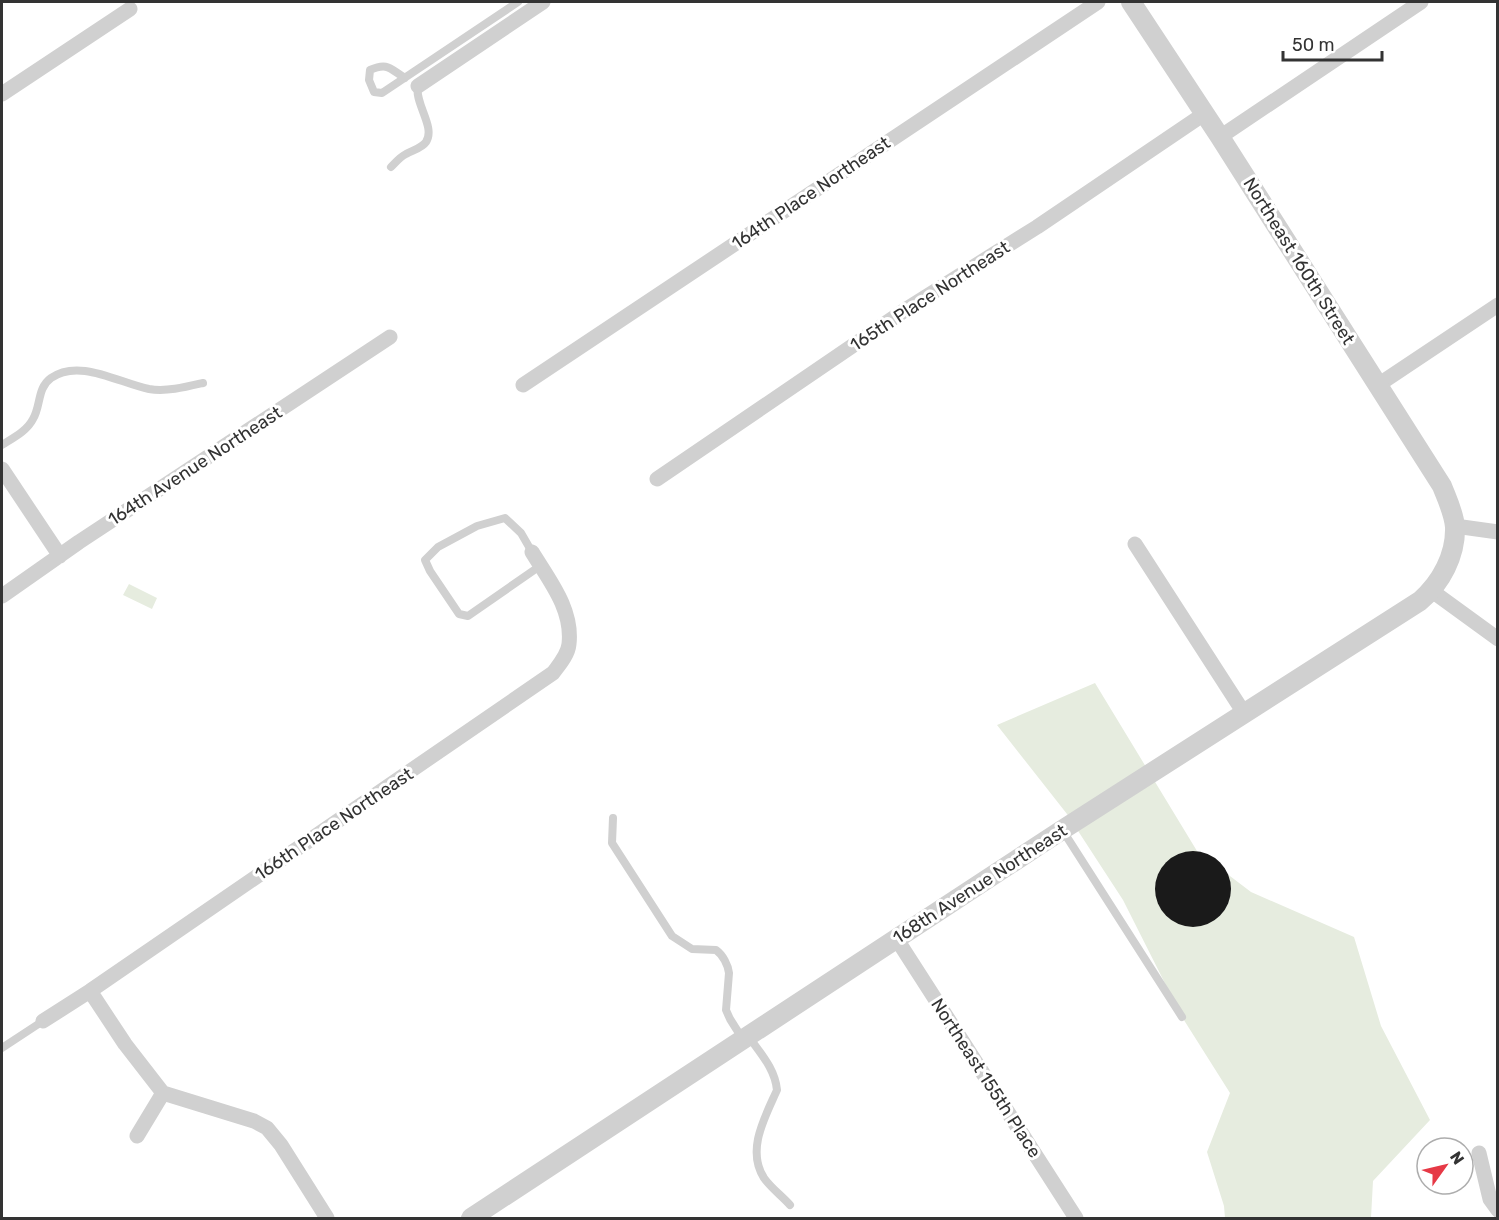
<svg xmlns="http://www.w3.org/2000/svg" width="1499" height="1220" viewBox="0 0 1499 1220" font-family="Rubik,sans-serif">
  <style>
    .green { fill: #e6ecdf }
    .building { fill: #1a1a1a }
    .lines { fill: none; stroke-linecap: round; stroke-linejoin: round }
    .service { stroke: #d0d0d0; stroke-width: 8 }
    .minor { stroke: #d0d0d0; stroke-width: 15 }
    .tertiary { stroke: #d0d0d0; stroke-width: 20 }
    .labels { text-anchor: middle; stroke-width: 6; stroke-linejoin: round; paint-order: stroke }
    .street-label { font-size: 18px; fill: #333; stroke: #fff }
  </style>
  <rect width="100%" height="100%" fill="#fff"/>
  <path class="green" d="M129,584l28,14 -5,11 -29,-14z
    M1095,683l102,168 54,41 103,45 27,89 49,94 -57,61 -2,37h-146l-1,-12 -17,-54 23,-59 -48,-76 -59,-117 -56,-86 -70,-89z"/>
  <path class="building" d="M1155 889a38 38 0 1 1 76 0a38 38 0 1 1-76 0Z"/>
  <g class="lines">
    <path class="service" d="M405,78c-15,-9 -17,-16 -35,-8l-1,10 5,12 8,1 136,-91
      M391,167c5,-5 9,-10 15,-13 7,-4 16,-6 20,-12 10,-15 -12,-39 -8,-56
      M2,445c11,-7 25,-14 31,-26 8,-13 4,-31 18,-41 28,-20 68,5 98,11 17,3 37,-2 54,-6
      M532,552l-11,-19 -16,-15 -28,8 -39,21 -13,13 5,11 29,43 9,2 72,-50
      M613,818l-1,25 60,93 20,13 24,1c7,5 12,15 13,23l-3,37 4,9 12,19
      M1063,831l119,186
      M749,1037c12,17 26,32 28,53 -12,27 -31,60 -13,88 7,10 18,18 26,27
      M2,1048l41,-27"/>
    <path class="minor" d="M418,86l125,-84
      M2,94l128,-85
      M1220,137l201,-135
      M523,385l575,-383
      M1378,385l120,-80
      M2,469l58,87
      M657,479l251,-171 129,-81 167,-113
      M1455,526l43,6
      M1135,544l109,169
      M1432,591l66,48
      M2,596l77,-54 311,-205
      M896,938l180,280
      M90,991l35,53 38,49 91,28 13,7 14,17 46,73
      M43,1021l47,-30 463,-318c6,-8 15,-18 16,-29 4,-35 -20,-64 -37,-92
      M137,1136l26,-43
      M1479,1153l11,46 8,11"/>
    <path class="tertiary" d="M471,1218l591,-388 358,-229c21,-18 36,-46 35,-74 -1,-14 -8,-28 -13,-41l-222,-349 -89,-135"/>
  </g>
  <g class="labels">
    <g class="street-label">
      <text transform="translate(811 193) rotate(-34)" y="6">164th Place Northeast</text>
      <text transform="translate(1299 261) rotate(58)" y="6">Northeast 160th Street</text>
      <text transform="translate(930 296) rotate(-33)" y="6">165th Place Northeast</text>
      <text transform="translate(195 466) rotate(-33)" y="6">164th Avenue Northeast</text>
      <text transform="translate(334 824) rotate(-34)" y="6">166th Place Northeast</text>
      <text transform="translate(980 884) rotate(-33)" y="6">168th Avenue Northeast</text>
      <text transform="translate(986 1078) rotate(57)" y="6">Northeast 155th Place</text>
    </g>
  </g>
  <rect width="1499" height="1220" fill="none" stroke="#333333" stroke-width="6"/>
  <g transform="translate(1445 1166) rotate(56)"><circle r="28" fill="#ffffff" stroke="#adadad" stroke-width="1.5"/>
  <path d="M0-4.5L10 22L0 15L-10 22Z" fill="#e63946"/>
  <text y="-9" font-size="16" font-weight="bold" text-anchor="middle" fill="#333333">N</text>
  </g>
  <path d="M1283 51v9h99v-9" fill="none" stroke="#333333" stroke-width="3"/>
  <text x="1292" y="51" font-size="18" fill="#333333" stroke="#ffffff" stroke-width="4.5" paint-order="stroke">50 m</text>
</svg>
